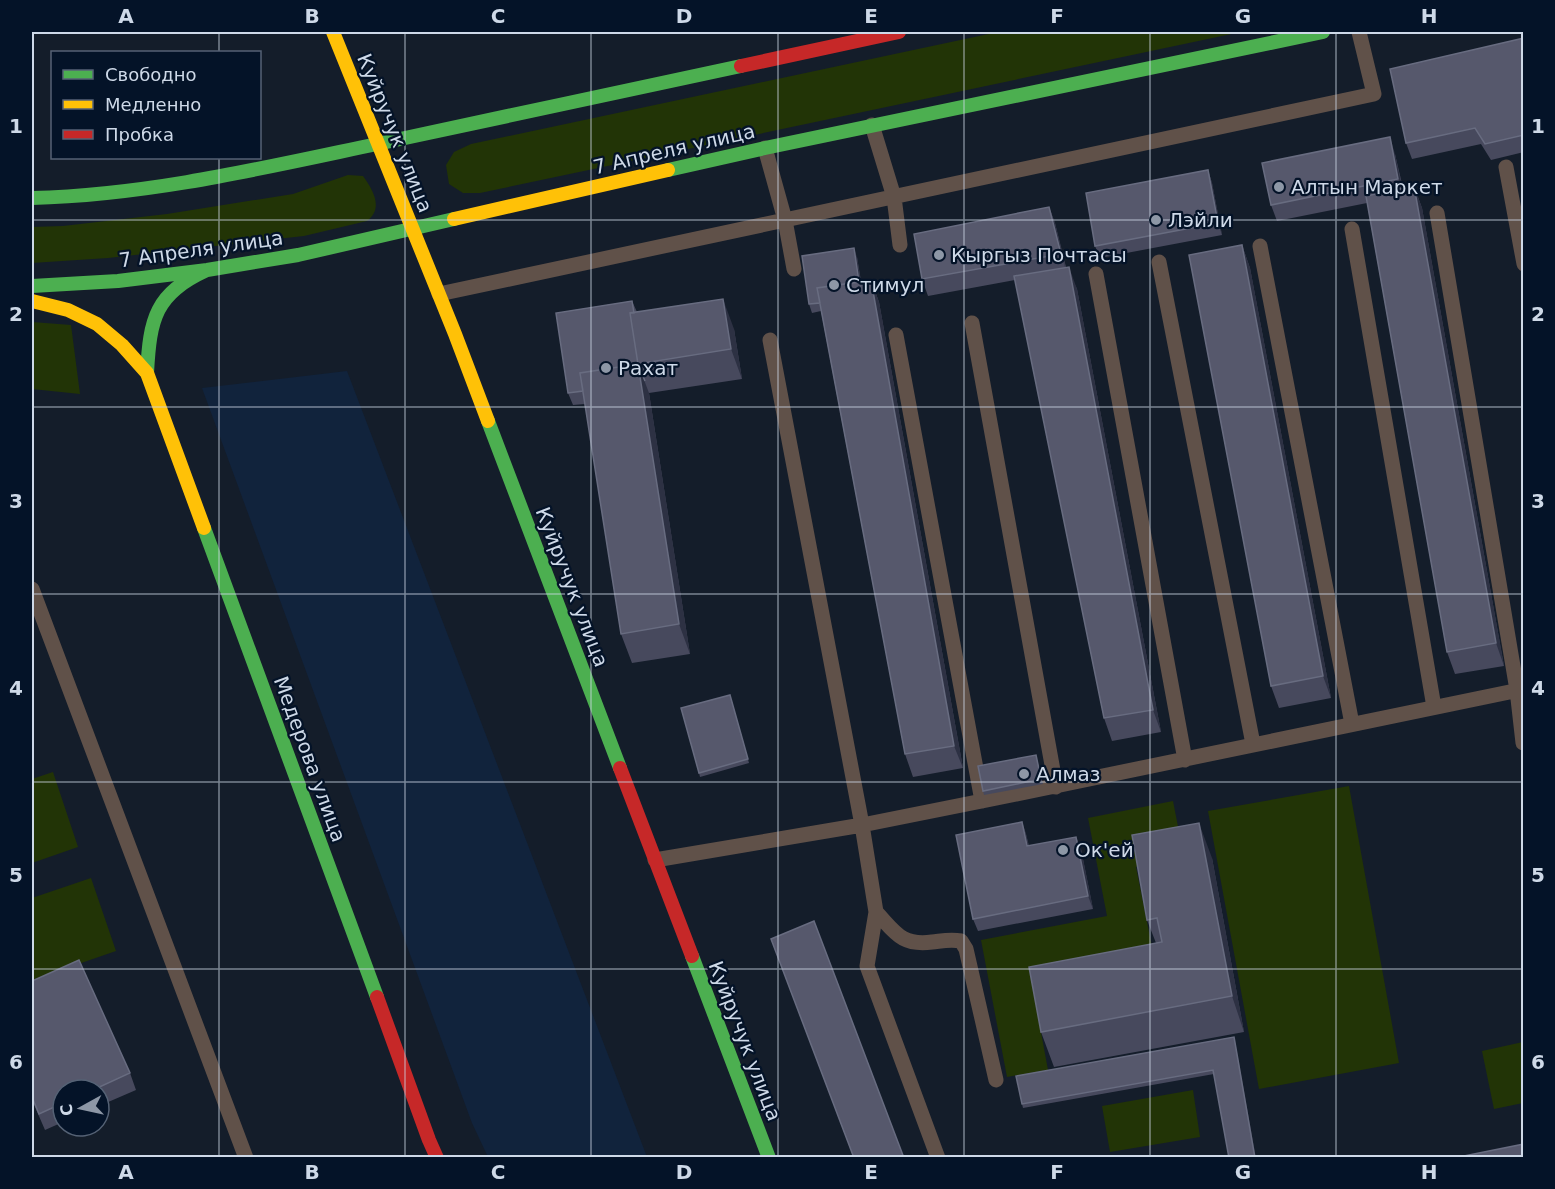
<svg xmlns="http://www.w3.org/2000/svg" width="1555" height="1189" viewBox="0 0 1555 1189" font-family="'DejaVu Sans',sans-serif">
  <style>
    .built { fill: #11233c }
    .green { fill: #223406 }
    .lines { fill: none; stroke-linecap: round; stroke-linejoin: round }
    .lane { stroke: #605149; stroke-width: 15 }
    .fast { stroke: #4caf50; stroke-width: 14 }
    .slow { stroke: #ffc107; stroke-width: 14 }
    .jam { stroke: #c62828; stroke-width: 14 }
    .wall { fill: #47495d }
    .shaded-wall { fill: #2d3143 }
    .building { fill: #56586c; stroke: #686c80; stroke-width: 1.5 }
    .grid { fill: none; stroke: #ced9e8; stroke-width: 1.5; stroke-opacity: 0.55 }
    .poi-dot { fill: #8d97a6; stroke: #041328; stroke-width: 2 }
    .labels { text-anchor: middle; stroke-width: 4.5; stroke-linejoin: round; paint-order: stroke }
    .street-label { font-size: 20px; fill: #ced9e8; stroke: #041328 }
    .poi-label { font-size: 20px; fill: #ced9e8; stroke: #041328; text-anchor: start }
    .neatline { fill: none; stroke: #ced9e8; stroke-width: 2 }
    .grid-label { font-size: 20px; text-anchor: middle; font-weight: bold; fill: #ced9e8 }
  </style>
  <rect width="100%" height="100%" fill="#141d2a"/>
  <path class="built" d="M347,371l300,786h-159l-16,-34 -270,-735z"/>
  <path class="green" d="M998,32h243l-761,161h-17l-14,-9 -3,-19 8,-13 17,-8z
    M348,175l15,1c10,14 21,32 4,45l-63,15 -196,22 -76,5v-36l31,-1 104,-12 126,-20z
    M32,322l39,3 9,69 -48,-5z
    M53,772l25,75 -46,16v-84z
    M1349,786l50,277 -140,26 -51,-278z
    M1173,801l11,56 -48,10 22,110 -123,23 13,70 -41,7 -26,-137 126,-24 -19,-98z
    M91,878l25,73 -84,29v-82z
    M1523,1042v61l-29,6 -12,-58z
    M1193,1090l7,47 -90,15 -8,-46z"/>
  <g class="lines">
    <path class="lane" d="M872,125l22,72 6,48
      M765,148l20,72 9,49
      M1506,167l18,97
      M1437,213l80,477 6,53
      M1352,229l82,478
      M1260,246l92,478
      M1159,262l94,482
      M1096,274l89,486
      M439,294l935,-200 -15,-62
      M972,323l84,464
      M896,335l86,466
      M770,340l92,485 14,87 -9,54 71,192
      M32,589l214,569
      M655,860l207,-35 120,-24 542,-112
      M876,912c19,20 25,34 56,30 10,-1 18,-3 29,-1l5,8 30,131"/>
    <path class="fast" d="M668,170l97,-22 558,-116
      M32,198c117,-3 231,-30 345,-54 121,-26 243,-52 364,-78
      M32,286l86,-5 89,-11 91,-15 156,-36
      M147,373c3,-55 8,-79 60,-103
      M488,421l132,347
      M204,528l173,469
      M692,956l77,202"/>
    <path class="slow" d="M333,32l122,302 33,87
      M454,219l214,-49
      M32,301l36,9 29,14 25,21 25,28 57,155"/>
    <path class="jam" d="M741,66l158,-34
      M620,768l72,188
      M377,997l52,143 8,18"/>
  </g>
  <path class="wall" d="M1524,38v114l-33,8 -10,-16 -69,15 -6,-16z
    M1395,154l8,34 11,-2 8,22 82,458 -49,8 -8,-22 -80,-449 -90,18 -6,-16z
    M1208,170l4,13 10,52 -122,23 -5,-12z
    M1049,207l6,16 11,44 11,22 84,443 -49,9 -8,-23 -89,-438 -87,16 -6,-17z
    M1242,245l8,23 81,430 -52,10 -8,-22z
    M857,257l4,24 10,-1 8,22 84,466 -50,9 -8,-23 -84,-443 -9,2 -3,-9z
    M632,301l5,11 97,17 8,50 -93,14 41,261 -58,9 -11,-29 -36,-230 -12,1 -5,-12z
    M730,695l19,68 -49,14 -1,-4z
    M1036,755l7,29 -59,11 -1,-4z
    M1022,822l4,12 3,12 47,-9 5,12 12,60 -115,22 -5,-12z
    M1212,858l32,174 -190,35 -13,-35 115,-89 -9,-23z
    M771,939l133,219h-50z
    M32,981l98,92 6,17 -37,16v-16h-36v32l-18,8 -13,-30z
    M1235,1041l-21,33 -191,34 -1,-4z"/>
  <path class="shaded-wall" d="M1390,137l5,17 9,42 -6,-17z
    M1208,170l4,13 10,52 -4,-12z
    M1414,186l8,22 82,458 -8,-23z
    M1049,207l6,16 11,47 -5,-16z
    M1242,245l8,23 81,430 -8,-22z
    M854,248l3,9 7,48 -3,-9z
    M1069,267l8,22 84,443 -8,-22z
    M871,280l8,22 84,466 -9,-22z
    M723,299l11,30 8,50 -11,-30z
    M638,364l11,29 41,261 -11,-30z
    M1022,822l4,12 5,25 -4,-13z
    M1199,823l13,35 32,174 -12,-36z
    M1076,837l5,12 12,60 -5,-13z
    M1234,1037l1,4 21,117h-1z"/>
  <path class="building" d="M1524,38v97l-39,9 -10,-16 -69,15 -16,-74z
    M1390,137l8,42 -127,26 -9,-42z
    M1208,170l10,53 -123,23 -9,-53z
    M1414,186l82,457 -49,9 -81,-456z
    M1049,207l12,47 -139,25 -8,-45z
    M1242,245l81,431 -52,10 -82,-431z
    M854,248l5,34 -42,6 3,15 -11,1 -7,-48z
    M1069,267l84,443 -49,8 -90,-442z
    M871,280l83,466 -49,8 -88,-466z
    M723,299l8,50 -93,15 -8,-51z
    M632,301l2,12h-4l8,51 7,17 -7,-17 -58,9 3,18 -15,2 -12,-80z
    M638,364l41,260 -58,10 -41,-261z
    M730,695l18,64 -49,14 -18,-65z
    M1036,755l5,24 -58,12 -5,-25z
    M1022,822l5,24 49,-9 12,59 -115,23 -17,-84z
    M1199,823l33,173 -191,36 -12,-65 133,-25 -5,-24 -10,2 -15,-85z
    M814,921l90,237h-50l-83,-219z
    M79,960l51,113 -37,17h-30v13l-24,11 -7,-17v-116z
    M1234,1037l21,121h-26l-16,-88 -191,34 -6,-28z
    M1524,1144v14h-70z"/>
  <path class="grid" d="M219,32v20M405,32v1126M591,32v1126M778,32v1126M964,32v1126M1150,32v1126M1336,32v1126M219,158v1000M32,220h1492M32,407h1492M32,594h1492M32,782h1492M32,969h1492"/>
  <g class="poi-dot">
    <circle cx="1279" cy="187" r="6"/>
    <circle cx="1156" cy="220" r="6"/>
    <circle cx="939" cy="255" r="6"/>
    <circle cx="834" cy="285" r="6"/>
    <circle cx="606" cy="368" r="6"/>
    <circle cx="1024" cy="774" r="6"/>
    <circle cx="1063" cy="850" r="6"/>
  </g>
  <g class="labels">
    <g class="street-label">
      <text transform="translate(395 133) rotate(68)" y="7">Куйручук улица</text>
      <text transform="translate(674 149) rotate(-13)" y="7">7 Апреля улица</text>
      <text transform="translate(201 249) rotate(-8)" y="7">7 Апреля улица</text>
      <text transform="translate(572 587) rotate(69)" y="7">Куйручук улица</text>
      <text transform="translate(310 759) rotate(70)" y="7">Медерова улица</text>
      <text transform="translate(745 1041) rotate(69)" y="7">Куйручук улица</text>
    </g>
    <g class="poi-label">
      <text x="1291" y="194">Алтын Маркет</text>
      <text x="1168" y="227">Лэйли</text>
      <text x="951" y="262">Кыргыз Почтасы</text>
      <text x="846" y="292">Стимул</text>
      <text x="618" y="375">Рахат</text>
      <text x="1036" y="781">Алмаз</text>
      <text x="1075" y="857">Ок'ей</text>
    </g>
  </g>
  <rect width="1555" height="1189" fill="none" stroke="#041328" stroke-width="66"/>
  <rect x="51" y="51" width="210" height="108" fill="#041328" stroke="#556275" stroke-width="1.5"/>
  <rect x="63" y="70" width="30" height="9" fill="#4caf50" stroke="#556275" stroke-width="1.5"/>
  <text x="105" y="81" font-size="18" fill="#ced9e8">Свободно</text>
  <rect x="63" y="100" width="30" height="9" fill="#ffc107" stroke="#556275" stroke-width="1.5"/>
  <text x="105" y="111" font-size="18" fill="#ced9e8">Медленно</text>
  <rect x="63" y="130" width="30" height="9" fill="#c62828" stroke="#556275" stroke-width="1.5"/>
  <text x="105" y="141" font-size="18" fill="#ced9e8">Пробка</text>
  <g transform="translate(81 1108) rotate(262)"><circle r="28" fill="#041328" stroke="#556275" stroke-width="1.5"/>
  <path d="M0-4.5L10 22L0 15L-10 22Z" fill="#8d97a6"/>
  <text y="-9" font-size="16" font-weight="bold" text-anchor="middle" fill="#ced9e8">С</text>
  </g>
  <rect x="33" y="33" width="1489" height="1123" class="neatline"/>
  <g class="grid-label">
    <text x="126" y="23">A</text>
    <text x="312" y="23">B</text>
    <text x="498" y="23">C</text>
    <text x="684" y="23">D</text>
    <text x="871" y="23">E</text>
    <text x="1057" y="23">F</text>
    <text x="1243" y="23">G</text>
    <text x="1429" y="23">H</text>
    <text x="16" y="133">1</text>
    <text x="1538" y="133">1</text>
    <text x="16" y="321">2</text>
    <text x="1538" y="321">2</text>
    <text x="16" y="508">3</text>
    <text x="1538" y="508">3</text>
    <text x="16" y="695">4</text>
    <text x="1538" y="695">4</text>
    <text x="16" y="882">5</text>
    <text x="1538" y="882">5</text>
    <text x="16" y="1069">6</text>
    <text x="1538" y="1069">6</text>
    <text x="126" y="1179">A</text>
    <text x="312" y="1179">B</text>
    <text x="498" y="1179">C</text>
    <text x="684" y="1179">D</text>
    <text x="871" y="1179">E</text>
    <text x="1057" y="1179">F</text>
    <text x="1243" y="1179">G</text>
    <text x="1429" y="1179">H</text>
  </g>
</svg>
